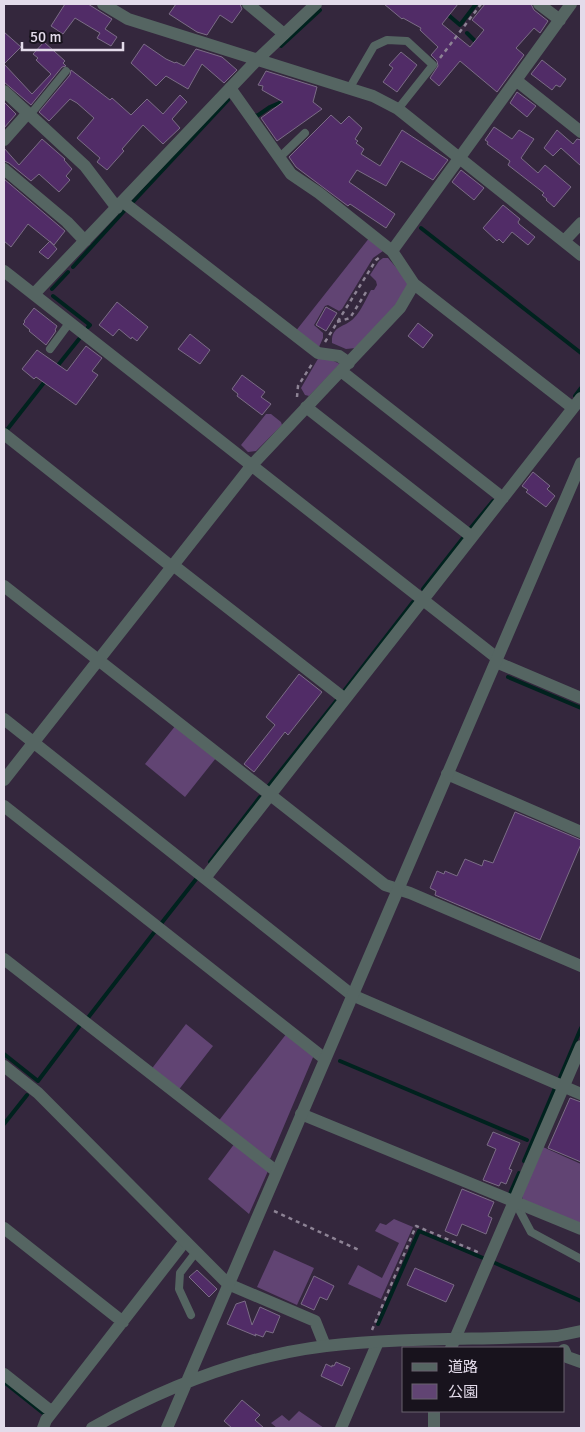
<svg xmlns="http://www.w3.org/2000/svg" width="585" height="1432" viewBox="0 0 585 1432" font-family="Signika,'Noto Sans JP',sans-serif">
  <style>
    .green { fill: #614473 }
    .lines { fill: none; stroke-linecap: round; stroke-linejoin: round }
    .stream { stroke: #00221e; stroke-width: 4 }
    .building { fill: #512c67; stroke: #7b6c86 }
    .path { stroke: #8d8395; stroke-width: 2.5; stroke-dasharray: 4 4; stroke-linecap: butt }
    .service { stroke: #556562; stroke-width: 8 }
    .minor { stroke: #556562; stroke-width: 12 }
    .tertiary { stroke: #556562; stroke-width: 12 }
  </style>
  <rect width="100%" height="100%" fill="#34273d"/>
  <path class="green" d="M370,237l13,14 -10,7 -31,51 -3,2 -11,-6 -3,1 -11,19 9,8v5l-4,9 -24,-15z
    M383,258h5l18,21 2,6 -12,20 -40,43 -10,1 -14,-6c-1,-18 13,-15 22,-25 7,-7 12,-19 17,-28h3l3,-5 -1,-4 -6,-6 9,-14z
    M323,356l17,8 -31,32 -4,-1 -4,-7 18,-31z
    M266,414h5l10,8 1,3 -26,26 -8,1 -7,-7z
    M176,725l40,33 -31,39 -40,-33z
    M186,1024l27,22 -36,46 -27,-21z
    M287,1033l27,22 -44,104 -53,-36z
    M235,1143l33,28 -19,43 -41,-35z
    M543,1147l38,17v62l-58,-24 -1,-6z
    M394,1219l19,8 -32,72 -33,-15 10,-19 24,13 17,-35 -24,-12 5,-8 6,2z
    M274,1250l40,18 -17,37 -40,-18z
    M299,1411l25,17h-47l-6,-5 11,-8 7,6z"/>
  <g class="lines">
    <path class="stream" d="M446,13l14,12 16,-21
      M467,33l11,11
      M281,46l39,-36
      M255,115l2,1 13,-9 16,-7
      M132,203l96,-103
      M421,228l160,125
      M73,267l52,-57
      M52,289l16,-17
      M53,296l37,29 -2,2
      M55,369l24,-30
      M575,396l6,-8
      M6,431l40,-51
      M469,530l24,-29
      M423,589l40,-51
      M508,677l73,31
      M344,691l69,-89
      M267,788l70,-88
      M210,862l50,-65
      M160,925l37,-47
      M87,1019l69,-89
      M4,1054l34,27 43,-57
      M340,1061l187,79
      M559,1080l22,-52
      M4,1124l23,-29
      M524,1161l31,-73
      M509,1196l10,-23
      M495,1263l86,38
      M378,1324l41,-93 64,27
      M4,1382l39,31"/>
  </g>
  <path class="building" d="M65,4h23l24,15 -7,10 12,8 -6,9 -14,-8 3,-5 -25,-15 -12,16 -12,-8z
    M176,4h64l2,5 -10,14 -12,-8 -13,20 -10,-3 -28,-18z
    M384,4h74l-16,20 28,23 14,-17 -12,-10 13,-16h46l3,6 14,11 -8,12 -6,-5 -18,20 8,7 -27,37 -37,-31 -21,25 -9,-8 8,-12 -1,-5 -6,-6 7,-8 -18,-17 1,-2 -18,-10 -1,1z
    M4,32l17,15 -17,17z
    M44,42l21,19 -2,2 3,3 -4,1 -31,38 -27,-23v-18l28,30 19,-20 -15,-14 2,-2 -5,-4z
    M144,44l22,15 9,4 1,-1 8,4 12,-17 26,8 15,13 -13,13 -22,-19 -14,25 -22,-13 -10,10 -25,-23z
    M401,52l16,13 -20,27 -14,-10 10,-14 -4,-3z
    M542,60l24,19 -6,8 -4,-2 -4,5 -21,-16z
    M71,70l39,30 2,-2 19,17 16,-16 16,15 17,-19 7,7 -15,17 8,9 -17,16 -20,-19 -21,24 2,2 -17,19 -10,-8 3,-4 -23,-20 17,-20 -17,-15 -7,-4 -21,22 -10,-9 31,-37z
    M266,71l51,16 -4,15 9,7 -45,32 -16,-23 22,-16 -21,-12 1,-4 -5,-1z
    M517,92l19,14 -9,11 -17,-14z
    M4,102l12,12 -12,14z
    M331,115l10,9 8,-8 13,12 -7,11 3,2 -2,2 8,6 -3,5 19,12 22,-36 46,30 -15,20 -32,-19 -15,25 -29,-16 -8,12 46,32 -9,14 -36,-24 -2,2 -52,-39 -7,-10z
    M494,127l18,12 7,-9 15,9 -13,19 17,15 7,-8 26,22 -17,20 -8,-7 1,-1 -5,-4 2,-2 -36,-28 2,-4 -23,-17 1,-2 -3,-2z
    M557,130l16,14 4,-5 4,1v26l-20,-18 -8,8 -9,-8z
    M42,139l23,20 -1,1 8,9 -6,7 4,4 -11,12 -20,-18 -8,7 -22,-18 -5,-2v-13l15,17z
    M461,170l23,18 -10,12 -22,-18z
    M4,179l61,52 -11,14 -26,-21 -17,23 -7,-6z
    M503,205l17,14 -2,3 1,2 16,13 -7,8 -16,-13 -9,11 -4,-4 -2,2 -14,-13z
    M50,241l7,8 -9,10 -9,-7z
    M117,302l31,25 -11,14 -5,-4 -1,2 -12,-10 -6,7 -14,-11z
    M326,307l11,6 -11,18 -10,-6z
    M34,308l23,18 -2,4 1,1 -10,14 -17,-14 1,-1 -7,-6 2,-2 -1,-1z
    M418,323l15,12 -10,13 -15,-12z
    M190,334l20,16 -10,14 -22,-15z
    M86,346l16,12 -10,13 6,4 -22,30 -40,-28 -2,2 -12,-10 15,-19 30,21z
    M242,375l23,17 -4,5 10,7 -9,11 -25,-19 1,-2 -6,-5z
    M533,472l17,14 -3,3 8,7 -9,11 -20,-15 2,-2 -6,-4z
    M299,674l23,18 -34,43 -3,-3 -31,40 -10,-8 31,-39 -9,-8z
    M515,812l66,28v4l-41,96 -105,-45 1,-4 -6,-3 7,-17 7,3 1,-3 12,5 8,-17 17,7 2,-6 9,3z
    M570,1098l11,4v60l-33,-14z
    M493,1132l27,11 -11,26 3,1 -6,14 -5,-2 -2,4 -16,-6 13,-31 -9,-4z
    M462,1189l32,13 -6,14 4,2 -6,16 -24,-10 -5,12 -12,-5z
    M415,1268l39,17 -8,17 -39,-17z
    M197,1270l20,19 -8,8 -20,-20z
    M314,1276l20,10 -7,14 -7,-3 -6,13 -13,-6z
    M245,1301l7,24 8,-18 20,9 -7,17 -7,-2 -3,6 -8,-3 1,2 -29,-12 9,-20z
    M336,1362l14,6 -8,18 -21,-10 5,-12 6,3v-2l2,1z
    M242,1400l18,15 -5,5 9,8h-32l-8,-7z"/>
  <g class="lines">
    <path class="path" d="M440,58l41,-54
      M337,322l13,-4 18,-29
      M325,342l51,-82 4,-3
      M297,397l1,-11 14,-22
      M274,1211l87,40
      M372,1330l44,-104 64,27"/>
    <path class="service" d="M349,89l25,-43 13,-6 20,1 26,24 -35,44
      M29,116l37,-45
      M279,158l26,-25
      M50,349l20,-27
      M515,1202l16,30 50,27
      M191,1315l-12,-26 1,-16 16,-21"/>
    <path class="minor" d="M103,4l25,15 245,77 25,13 183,146
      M248,4l36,30
      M539,4l21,16
      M517,81l64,51
      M4,91l81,75 32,42
      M4,140l23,-26
      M4,169l63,53 18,19
      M123,202l195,151 21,3 10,7
      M565,240l16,-17
      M392,251l179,-247
      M4,271l493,387
      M414,284l159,124
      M34,294l223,-234 59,-56
      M341,371l162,127
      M306,407l166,130
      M4,434l168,133
      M173,565l172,134
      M4,586l381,299 25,8 171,73
      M496,662l85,36
      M4,719l348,276 229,99
      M447,774l134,58
      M4,780l248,-315 148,-157 14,-24 -22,-33 -73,-58 -28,-19 -61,-86
      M4,806l321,253
      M205,878l376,-480
      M4,959l272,212
      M301,1114l280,115
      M4,1228l119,94
      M228,1284l87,37 10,25
      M451,1348l130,-302
      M564,1350l3,7 14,5
      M4,1374l48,38
      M43,1428l3,-8 139,-179
      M341,1428l37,-86
      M434,1428v-17"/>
    <path class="tertiary" d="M4,1066l34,27 190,191
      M92,1428c71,-40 152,-72 234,-82 77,-9 154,-6 231,-10l24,-5
      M167,1428l414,-965"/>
  </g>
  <rect width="585" height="1432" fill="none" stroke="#e3dbea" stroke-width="10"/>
  <rect x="402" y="1347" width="162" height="65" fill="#18131d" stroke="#69636f"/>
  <rect x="412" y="1363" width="25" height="8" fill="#556562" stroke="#69636f"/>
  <text x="448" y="1372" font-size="15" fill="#e3dbea">道路</text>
  <rect x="412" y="1384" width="25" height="15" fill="#614473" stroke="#69636f"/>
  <text x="448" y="1397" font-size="15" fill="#e3dbea">公園</text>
  <path d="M22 42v8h101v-8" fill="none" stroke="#e3dbea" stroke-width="2.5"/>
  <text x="30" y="42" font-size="15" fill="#e3dbea" stroke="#18131d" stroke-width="4" paint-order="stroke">50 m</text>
</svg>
